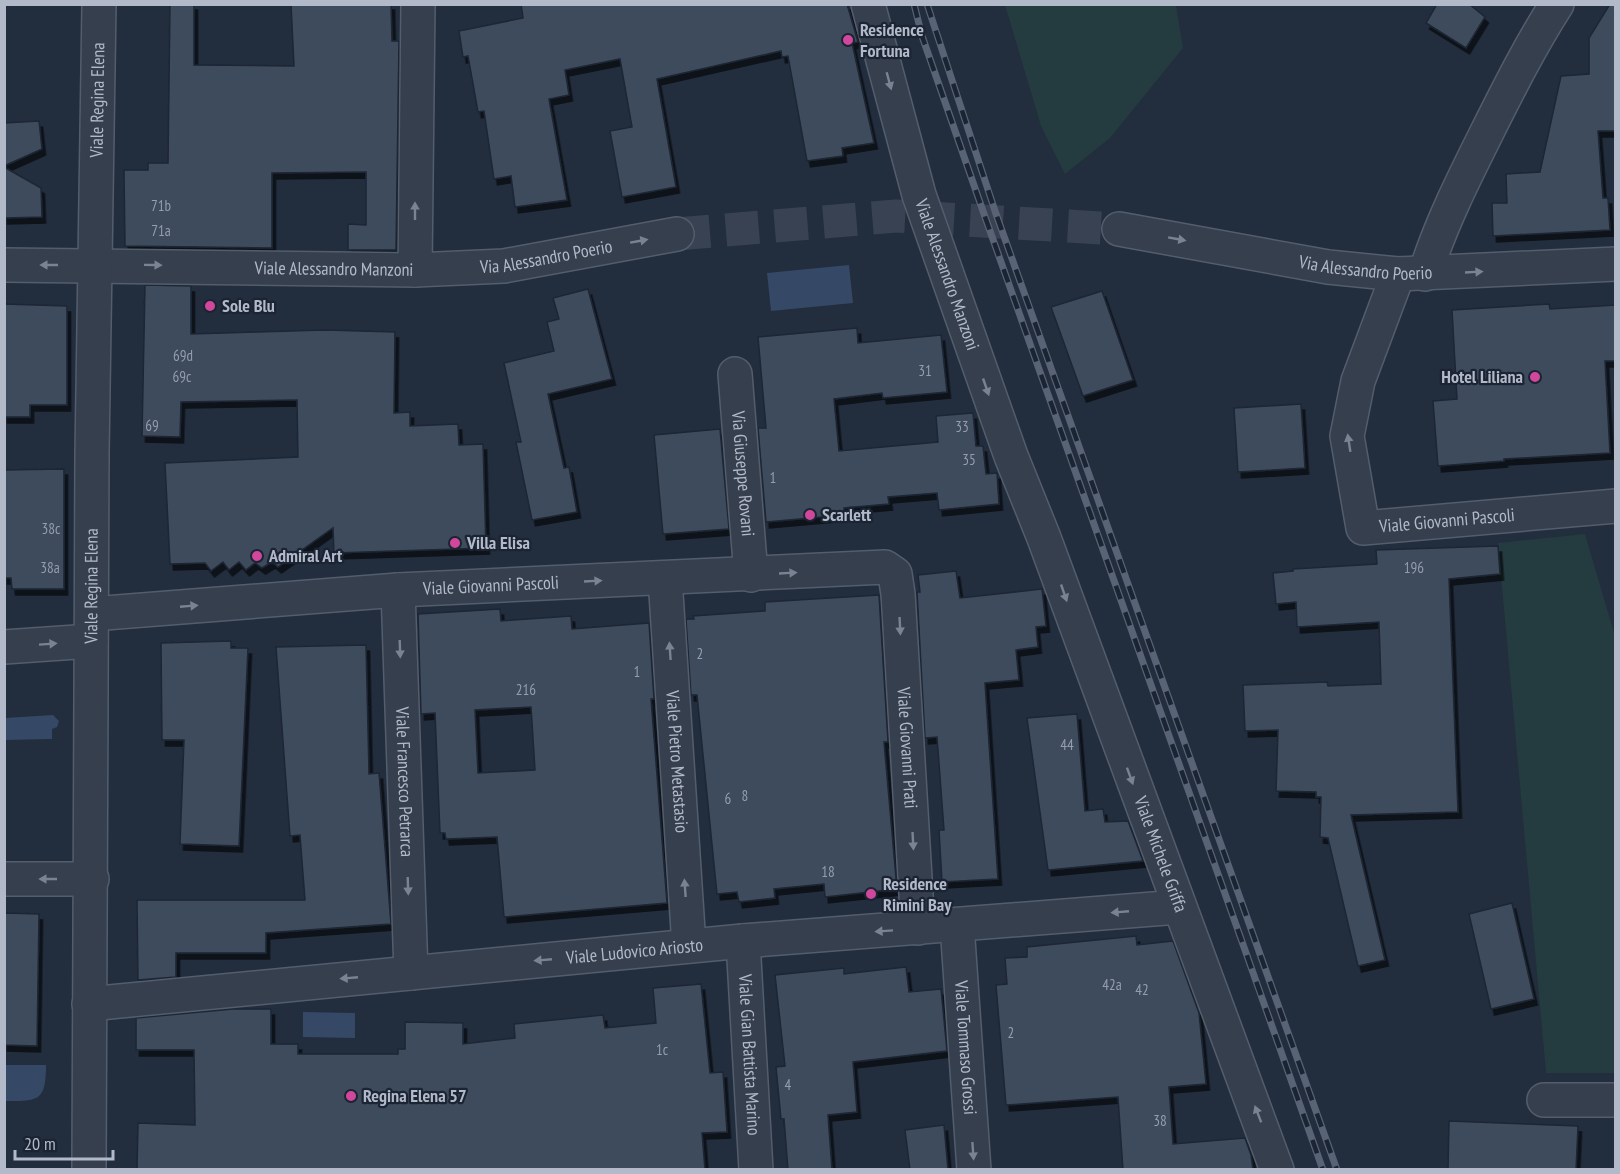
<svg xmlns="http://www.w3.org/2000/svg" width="1620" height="1174" viewBox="0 0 1620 1174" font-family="'PT Sans Narrow',sans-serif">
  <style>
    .green { fill: #243b3f }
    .water { fill: #354866 }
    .building { fill: #3e4b5d; stroke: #1d2634; stroke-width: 1.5; fill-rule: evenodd; filter: url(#shadow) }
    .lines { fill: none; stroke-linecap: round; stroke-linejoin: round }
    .minor-tunnel { stroke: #384253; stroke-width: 33; stroke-dasharray: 33 16; stroke-linecap: butt }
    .minor-casing { stroke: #545d6c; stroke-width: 36 }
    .minor { stroke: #363f4e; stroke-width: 33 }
    .rail-casing { stroke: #586375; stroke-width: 7 }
    .rail { stroke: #1b2432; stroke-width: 4.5; stroke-dasharray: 14; stroke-linecap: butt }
    .oneway { fill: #7a8392 }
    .hotel-dot { fill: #d1479c; stroke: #1b2432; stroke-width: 2 }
    .labels { text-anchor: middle; stroke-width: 4.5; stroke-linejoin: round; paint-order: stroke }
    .number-label { font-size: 15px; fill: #959eae }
    .poi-label { font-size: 18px; font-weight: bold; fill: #b2bac9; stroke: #1b2432; text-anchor: start }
    .street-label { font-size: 18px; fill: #b2bac9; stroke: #1b2432 }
  </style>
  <defs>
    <filter id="shadow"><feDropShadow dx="3.5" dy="6" stdDeviation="0" flood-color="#0009"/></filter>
  </defs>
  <rect width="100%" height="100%" fill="#222d3e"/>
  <path class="green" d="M1005,5h171l7,43 -73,90 -45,36 -24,-48z
    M1585,534l30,102v437h-69l-48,-530z"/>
  <path class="water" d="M849,265l4,38 -82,8 -4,-38z
    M53,715l6,6 -2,6 -5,2v10l-47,1v-22z
    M303,1012l52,1v25l-52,-1z
    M5,1065h41c0,37 -8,36 -41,36z"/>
  <path class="building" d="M170,4h24v61l100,1 -3,-62h100l1,37h7l-3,209h-48v-26l18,1v-53l-94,1v75l-147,-2 -1,-76h24v-7h20z
    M521,4h326l11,38 -6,1 22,100 -32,5 1,8 -36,5 -19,-105 -6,1 -1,-6 -124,28 19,108 -54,10 -12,-66 22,-4 -12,-68 -55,11 4,25 -20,4 18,101 -52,7 -4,-31 -17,3 -10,-68 -6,1 -10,-56 -5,1 -4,-26 64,-13z
    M1437,4h32l16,13 -19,31 -40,-25z
    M1610,4h6v127h-18l5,67h5l2,32 -117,6 -1,-33h15l-1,-29 34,-2 21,-96 28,-2v-36z
    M39,121l3,28 -38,17v-43z
    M4,167l37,21 1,29 -38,1z
    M145,285l46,1v48l134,-4 70,2 -1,81 16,-1v14l48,-2 1,21 24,-1 3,104 -152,5 -1,-25 -55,39 -6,-5 -10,6 -7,-5 -9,7 -7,-8 -10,8 -6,-8 -12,9 -6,-8 -35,1 -5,-101 133,-6 -1,-57 -116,2 -1,35 -38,-1z
    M588,289l24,90 -64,15 16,74 5,-1 8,45 -45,8 -16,-78h5l-17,-79 50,-12 -7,-29 12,-3 -6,-21z
    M1102,291l31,89 -50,16 -32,-89z
    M4,304l63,2v99h-37v12h-26z
    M1549,304l1,5 66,-4v56h-11l5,92 -106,6v2l-66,5 -5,-65 24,-2 -5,-89z
    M857,328l1,15 83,-8 6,57 -64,6 -1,-5 -48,6 5,52 99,-9 -2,-26 37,-3 3,33h7l3,28 11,-1 2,31 -60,6 -2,-17 -49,4 1,7 -45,4v7l-78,7 -8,-94h8l-8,-91z
    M1301,404l4,64 -67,4 -4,-64z
    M720,429l9,100 -66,5 -9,-99z
    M64,469v120h-52l-1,-11h-7v-108z
    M1498,546l2,28 -51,5 9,233 -107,3 34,145 -27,6 -30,-128 -8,-1 1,-40h-5v-5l-40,-1 2,-61 -33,1 -2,-46 84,-3 1,4 53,-2 -2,-62 -82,5 -1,-25 -20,2 -3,-31 20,-2v-2l84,-5 -1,-14z
    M956,571l4,27 82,-9 4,37 -10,1 2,20 -22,3 3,30 -34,3 13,196 -56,3 -3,-52h5l-7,-93 -12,1 -8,-146h3l-2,-17z
    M879,595l9,147h-4l13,147 -72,8 -1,-13 -50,5 1,9 -36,4 -2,-10 -20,2 -20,-199h-6l-5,-76h8l-1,-3 72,-5v-9z
    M500,609l1,12 70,-5 1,13 77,-6 5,76h-3l16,204 -163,14 -7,-80 -51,2 -1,-6h-5l-5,-120 -14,1 -3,-100zM531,707l4,63 -57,3 -3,-63z
    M231,641v7h17l-9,198 -59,-2 4,-104h-22l-1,-97z
    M366,645l3,129 10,-1 12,151 -125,9v20h-90v24l-38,3 -1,-80h168l-5,-65 -10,1 -14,-189z
    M1077,714l8,97 18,-2 2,13 23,-1 15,40 -95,9 -21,-152z
    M1512,903l22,96 -43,10 -22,-95z
    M4,913l35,1 -2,132 -33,-1z
    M1136,936l1,9 36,-4 26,72 7,71 -37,3 4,57 72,-6 6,17 2,15h-130l-5,-73 -112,8 -10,-120 11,-1 -2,-26 22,-1v-10z
    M906,967l3,25 32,-3 6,62 -94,11 4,50 -29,3 4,55h-44l-4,-51h-3l-5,-52 9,-1 -10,-91 69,-7v6z
    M701,984l9,89 13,-1 4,60 -25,1 3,37h-568l1,-47 57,2 -1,-75h-58v-32l97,-9h38v35h27v10h100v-5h7v-27l58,1v21l52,-6 -1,-14 89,-9 2,13 51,-5 -3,-35z
    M1449,1121l129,5 -2,44h-128z
    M944,1125l4,45h-38l-5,-40z"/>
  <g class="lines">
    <path class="minor-tunnel" d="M677,234l219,-18 223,13"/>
    <defs>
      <g id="minor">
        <path id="s1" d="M868,4l51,191 92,261 33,82 233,632"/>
        <path id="s2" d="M1119,229l209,38 70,7 218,-10"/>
        <path id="s3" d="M4,265l411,5 89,-4 173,-32"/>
        <path d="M415,270l3,-266"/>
        <path id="s4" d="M1398,274l-40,107 -11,55 16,92 253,-22"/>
        <path d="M1425,274c15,-48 38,-94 61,-140 22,-44 44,-88 71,-130"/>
        <path id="s5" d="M735,374l16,201"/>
        <path id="s6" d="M665,578l24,368"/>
        <path id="s7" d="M398,590l13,383"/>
        <path id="s8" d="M92,614l306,-24 487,-23 10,7 3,20 20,334"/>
        <path d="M4,647l87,-6"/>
        <path d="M4,879h88"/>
        <path id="s9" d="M957,925l17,245"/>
        <path id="s10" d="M743,941l13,229"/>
        <path id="s11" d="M89,1004l654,-63 436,-34"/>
        <path d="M1544,1100h72"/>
        <path id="s12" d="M89,1170l3,-716 7,-450"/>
      </g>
    </defs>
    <use href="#minor" class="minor-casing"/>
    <use href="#minor" class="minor"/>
    <defs>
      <path id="rail" d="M914,4l8,32 62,178 339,956
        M927,4l68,207 342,959"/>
    </defs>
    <use href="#rail" class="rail-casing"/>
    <use href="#rail" class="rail"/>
  </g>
  <defs><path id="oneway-solid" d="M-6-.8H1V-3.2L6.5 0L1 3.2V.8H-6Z" transform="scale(1.5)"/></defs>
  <g class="oneway">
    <use href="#oneway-solid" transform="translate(889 81) rotate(75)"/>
    <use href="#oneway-solid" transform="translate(415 211) rotate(-90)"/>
    <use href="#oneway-solid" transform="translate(1177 239) rotate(10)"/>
    <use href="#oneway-solid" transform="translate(639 241) rotate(-10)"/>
    <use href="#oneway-solid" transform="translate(49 265) rotate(-180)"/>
    <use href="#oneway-solid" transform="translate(153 265) rotate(1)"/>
    <use href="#oneway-solid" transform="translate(1474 272) rotate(-3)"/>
    <use href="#oneway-solid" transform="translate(986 387) rotate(71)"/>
    <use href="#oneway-solid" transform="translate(1349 443) rotate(-99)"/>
    <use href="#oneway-solid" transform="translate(788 573) rotate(-3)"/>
    <use href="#oneway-solid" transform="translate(593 581) rotate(-3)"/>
    <use href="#oneway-solid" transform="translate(1064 593) rotate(71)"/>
    <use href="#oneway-solid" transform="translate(189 606) rotate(-5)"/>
    <use href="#oneway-solid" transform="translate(900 626) rotate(87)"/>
    <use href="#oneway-solid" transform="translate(48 644) rotate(-4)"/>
    <use href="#oneway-solid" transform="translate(400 649) rotate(88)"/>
    <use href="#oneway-solid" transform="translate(670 651) rotate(-94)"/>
    <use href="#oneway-solid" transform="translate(1130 776) rotate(70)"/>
    <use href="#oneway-solid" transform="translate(913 841) rotate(87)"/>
    <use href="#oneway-solid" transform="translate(48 879) rotate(-180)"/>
    <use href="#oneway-solid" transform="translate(408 886) rotate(88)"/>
    <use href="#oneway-solid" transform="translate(685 888) rotate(-94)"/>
    <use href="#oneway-solid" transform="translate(1120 912) rotate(175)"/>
    <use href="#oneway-solid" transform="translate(884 931) rotate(176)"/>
    <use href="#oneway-solid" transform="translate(543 960) rotate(175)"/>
    <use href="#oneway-solid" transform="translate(349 978) rotate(175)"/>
    <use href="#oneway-solid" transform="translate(1258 1114) rotate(-111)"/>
    <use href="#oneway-solid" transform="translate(973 1151) rotate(86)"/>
  </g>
  <g class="hotel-dot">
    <circle cx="848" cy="40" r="6"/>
    <circle cx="210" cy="306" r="6"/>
    <circle cx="1535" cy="377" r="6"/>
    <circle cx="810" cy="515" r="6"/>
    <circle cx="455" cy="543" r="6"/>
    <circle cx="257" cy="556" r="6"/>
    <circle cx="871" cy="894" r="6"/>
    <circle cx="351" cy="1096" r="6"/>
  </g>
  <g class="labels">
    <g class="number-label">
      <text x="161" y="211">71b</text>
      <text x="161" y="236">71a</text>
      <text x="183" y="361">69d</text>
      <text x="925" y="376">31</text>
      <text x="182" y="382">69c</text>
      <text x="152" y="431">69</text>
      <text x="962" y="432">33</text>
      <text x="969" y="465">35</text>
      <text x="773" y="483">1</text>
      <text x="51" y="534">38c</text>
      <text x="50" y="573">38a</text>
      <text x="1414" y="573">196</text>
      <text x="700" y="659">2</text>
      <text x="637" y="677">1</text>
      <text x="526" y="695">216</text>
      <text x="1067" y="750">44</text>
      <text x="745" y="801">8</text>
      <text x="728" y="804">6</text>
      <text x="828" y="877">18</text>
      <text x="1112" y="990">42a</text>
      <text x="1142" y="995">42</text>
      <text x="1011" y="1038">2</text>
      <text x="662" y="1055">1c</text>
      <text x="788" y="1090">4</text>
      <text x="1160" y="1126">38</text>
    </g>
    <g class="poi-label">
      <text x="860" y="36">Residence<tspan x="860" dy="21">Fortuna</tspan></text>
      <text x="222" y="312">Sole Blu</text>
      <text x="1523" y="383" text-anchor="end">Hotel Liliana</text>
      <text x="822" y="521">Scarlett</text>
      <text x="467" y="549">Villa Elisa</text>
      <text x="269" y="562">Admiral Art</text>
      <text x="883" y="890">Residence<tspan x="883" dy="21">Rimini Bay</tspan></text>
      <text x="363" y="1102">Regina Elena 57</text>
    </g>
    <g class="street-label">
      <text dy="6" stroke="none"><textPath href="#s12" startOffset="1070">Viale Regina Elena</textPath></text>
      <text dy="6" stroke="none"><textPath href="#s3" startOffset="543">Via Alessandro Poerio</textPath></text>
      <text dy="6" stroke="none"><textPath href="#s3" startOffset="330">Viale Alessandro Manzoni</textPath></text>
      <text dy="6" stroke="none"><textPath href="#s2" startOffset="250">Via Alessandro Poerio</textPath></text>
      <text dy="6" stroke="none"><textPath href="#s1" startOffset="282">Viale Alessandro Manzoni</textPath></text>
      <text dy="6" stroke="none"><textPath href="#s5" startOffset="100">Via Giuseppe Rovani</textPath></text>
      <text dy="6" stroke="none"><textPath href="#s4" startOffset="348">Viale Giovanni Pascoli</textPath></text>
      <text dy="6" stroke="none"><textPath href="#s8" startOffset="400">Viale Giovanni Pascoli</textPath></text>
      <text dy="6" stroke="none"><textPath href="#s12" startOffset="584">Viale Regina Elena</textPath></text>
      <text dy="6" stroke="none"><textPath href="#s8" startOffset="981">Viale Giovanni Prati</textPath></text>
      <text dy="6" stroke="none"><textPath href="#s6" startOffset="184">Viale Pietro Metastasio</textPath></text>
      <text dy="6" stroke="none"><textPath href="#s7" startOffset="192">Viale Francesco Petrarca</textPath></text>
      <text dy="6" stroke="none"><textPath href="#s1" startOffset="900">Viale Michele Griffa</textPath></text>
      <text dy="6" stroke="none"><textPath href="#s11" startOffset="548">Viale Ludovico Ariosto</textPath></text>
      <text dy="6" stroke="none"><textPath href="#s9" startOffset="123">Viale Tommaso Grossi</textPath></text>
      <text dy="6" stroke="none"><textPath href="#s10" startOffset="114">Viale Gian Battista Marino</textPath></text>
    </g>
  </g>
  <rect width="1620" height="1174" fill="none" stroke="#b2bac9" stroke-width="12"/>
  <path d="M15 1150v9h98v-9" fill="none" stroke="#b2bac9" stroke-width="3"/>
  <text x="24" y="1150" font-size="18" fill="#b2bac9" stroke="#1b2432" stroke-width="4.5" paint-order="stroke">20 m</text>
</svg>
